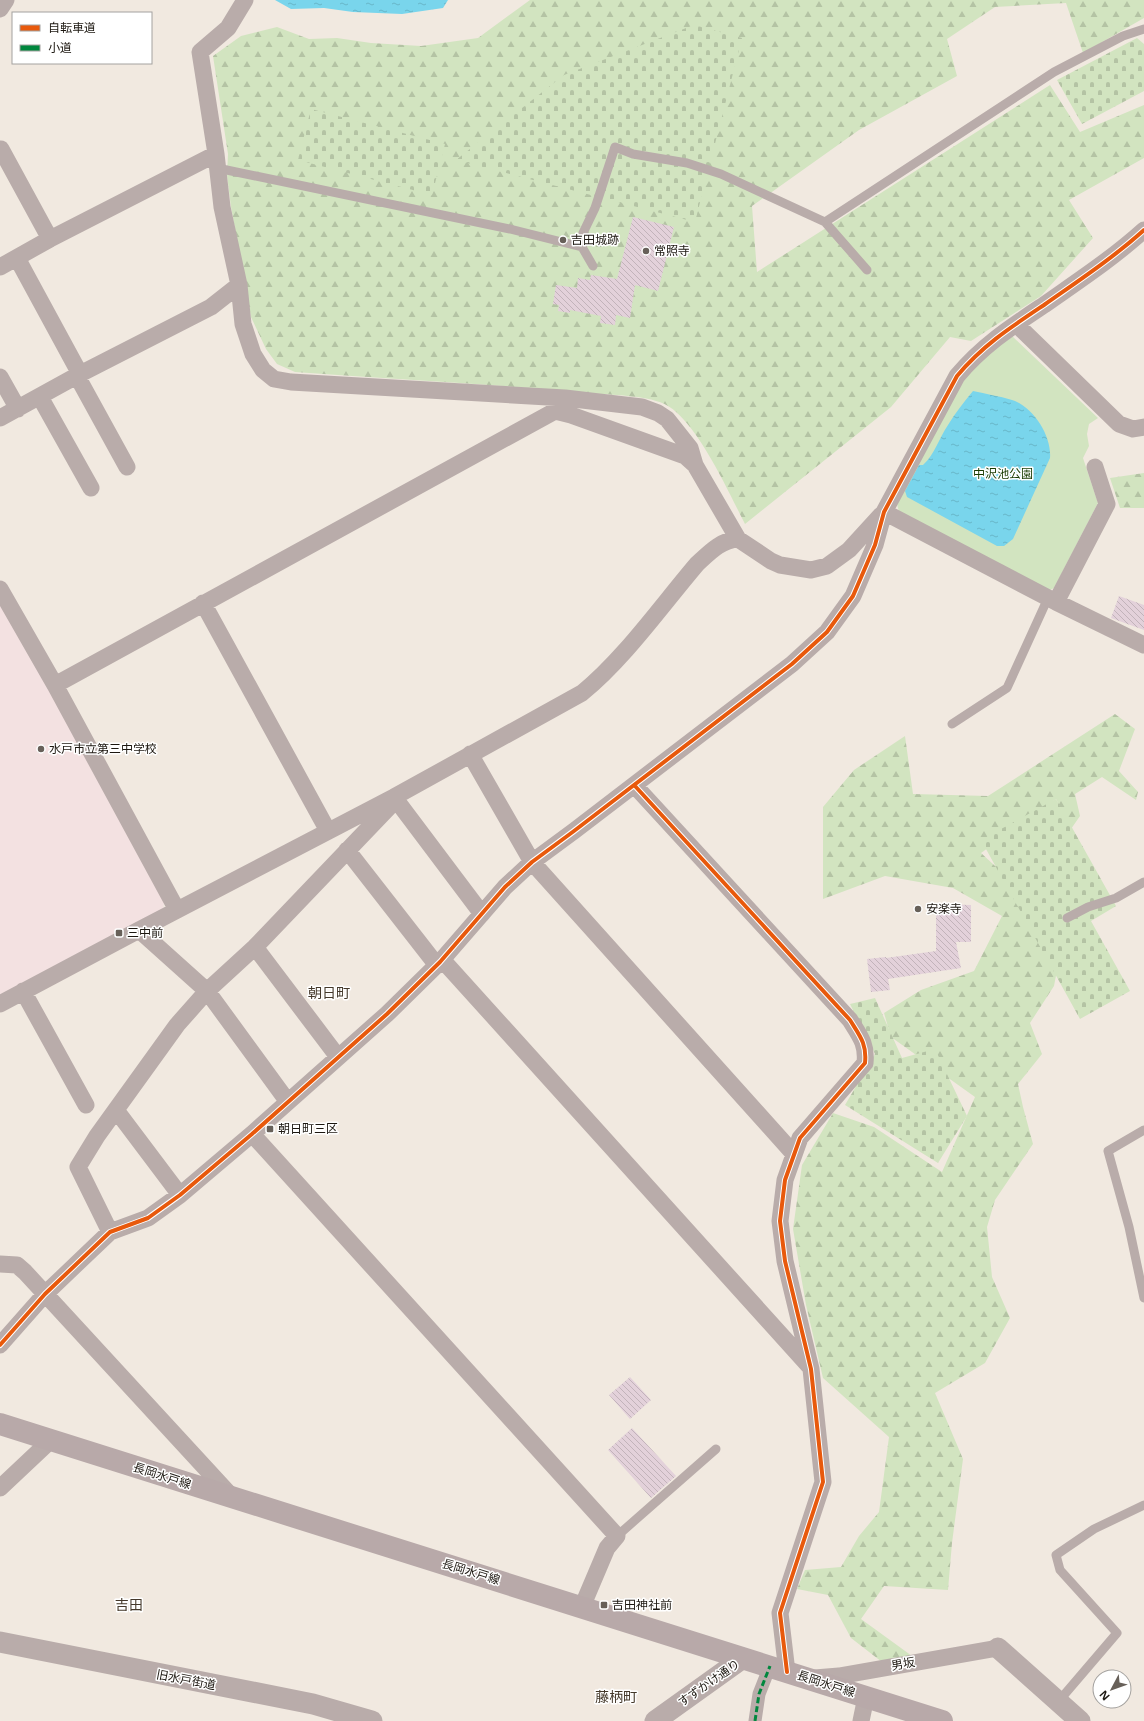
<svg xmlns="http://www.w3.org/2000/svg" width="1144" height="1721" viewBox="0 0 1144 1721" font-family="'Noto Sans','Noto Sans JP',sans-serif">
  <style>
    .education { fill: #f3e1e1 }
    .green { fill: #d2e4c0 }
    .forest { fill: url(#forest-firs) }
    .cemetery { fill: url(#cemetery-stones) }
    .water { fill: url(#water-ripples) }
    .building { fill: url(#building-back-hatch) }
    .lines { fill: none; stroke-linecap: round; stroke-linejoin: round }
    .service { stroke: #b9acaa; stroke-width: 9 }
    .pedestrian { stroke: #b9acaa; stroke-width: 13 }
    .minor { stroke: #b9acaa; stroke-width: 17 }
    .tertiary { stroke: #b9acaa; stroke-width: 21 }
    .secondary { stroke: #b8a9a9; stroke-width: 22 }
    .quiet { stroke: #00873e; stroke-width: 3; stroke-dasharray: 6 3; stroke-linecap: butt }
    .cycleway-casing { stroke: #fff; stroke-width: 6 }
    .cycleway { stroke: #e8590c; stroke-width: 4 }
    .poi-dot { fill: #676059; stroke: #fff; stroke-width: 1.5 }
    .labels { text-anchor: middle; stroke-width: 3; stroke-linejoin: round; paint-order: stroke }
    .poi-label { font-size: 12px; fill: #1c1710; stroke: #fff; text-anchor: start }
    .park-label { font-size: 12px; fill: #173a00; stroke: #fff }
    .street-label { font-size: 12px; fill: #1c1710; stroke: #fff }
    .quarter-label { font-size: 14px; fill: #44382a; stroke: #fff }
  </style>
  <defs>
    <pattern id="forest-firs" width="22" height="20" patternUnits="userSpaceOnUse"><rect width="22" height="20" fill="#d2e4c0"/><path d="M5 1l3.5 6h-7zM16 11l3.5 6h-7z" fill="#b4c3a4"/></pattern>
    <pattern id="cemetery-stones" width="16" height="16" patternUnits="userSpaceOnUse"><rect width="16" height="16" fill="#d2e4c0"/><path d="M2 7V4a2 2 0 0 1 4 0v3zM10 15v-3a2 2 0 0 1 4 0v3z" fill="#b4c3a4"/></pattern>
    <pattern id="water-ripples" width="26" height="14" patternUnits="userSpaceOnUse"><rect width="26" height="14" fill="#79d5ec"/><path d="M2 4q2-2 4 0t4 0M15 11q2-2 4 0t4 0" fill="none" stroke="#68b6c9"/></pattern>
    <pattern id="building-back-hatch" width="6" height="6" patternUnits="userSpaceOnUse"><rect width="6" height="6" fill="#e3d1da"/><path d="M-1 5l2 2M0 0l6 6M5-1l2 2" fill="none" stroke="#c2b3ba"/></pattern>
  </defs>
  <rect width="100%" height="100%" fill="#f1e9e0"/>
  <path class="education" d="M0,597l164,304 -1,10 -163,89z"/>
  <path class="green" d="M1011,335l87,83 -9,6 -2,10 2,12 -6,12 15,45 -44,85 -8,4 -147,-80 -3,-12 66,-118 20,-23z"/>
  <path class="forest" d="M530,0h614v18l-61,35 -17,-50 -71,4 -48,32 10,37 -98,54 -107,76 5,66 293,-187 30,47 64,-27v53l-75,42 24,38 -52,58 -70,45 -21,-4 -59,70 -146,117c-17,-33 -47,-100 -77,-118 -17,-11 -59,-11 -80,-13 -98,-9 -196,-14 -293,-21l-18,-8 -11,-15 -15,-32 -20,-110 -4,-32 1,-21 -15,-98 28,-20 36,-9 32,12 28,-1 34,5 50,3 57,-8z
    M1144,473v35h-24l-10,-30z
    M1115,714l20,15 -16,42 19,21 -2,8 -34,-23 -27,17 5,22 -9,13 -15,-30 -75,54 26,24 57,57 -10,52 -24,37 12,31 -24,30 5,23 10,37 -38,56 -8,27 5,50 18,41 -25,45 -50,30 28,66 -11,84 -4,47 -64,-4 -23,33 51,37 -30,6 -31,-24 -23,-43 -31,-6 8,-19 36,-3 18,-31 20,-24 10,-75 -66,-59 -17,-73 -13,-76 9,-64 31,-52 41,14 68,45 33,-75 -84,-60 -7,-24 37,-23 53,-19 28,-55 -49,-28 -68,-12 -62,23v-92l31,-37 51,-34 8,58 75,2z"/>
  <path class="cemetery" d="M694,25l48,13 -47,184 -239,-62 108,-85z
    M1137,38l7,6v47l-62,33 -25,-44z
    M311,109l134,35 -13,51 -134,-35z
    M1056,799l60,107 -25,15 39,70 -50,28 -99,-179z
    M875,998l27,60 33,-9 32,67 -29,47 -93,-58 30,-51 -25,-50z"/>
  <path class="water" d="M275,0h173l-5,8 -41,6 -49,-2 -29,-4 -33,1z
    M973,391c13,3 26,5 39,9 22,7 40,37 38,58l-37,81 -9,7h-7l-90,-49 -2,-6 14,-26h4c12,-11 16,-27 25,-40 7,-12 16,-23 25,-34z"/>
  <path class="building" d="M633,217l41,10 -16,64 -23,-6 -5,33 -14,-3 -1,10 -15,-2 1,-7 -31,-6v3l-12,-2 1,-6 -6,-1 3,-19 21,3 1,-10 12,2 1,-5 26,4z
    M1119,596l25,9v25l-33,-12z
    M936,904l35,1v37h-15l5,26 -73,11 2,11 -19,2 -4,-33 19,-2v1l50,-7z
    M630,1377l21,23 -21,19 -21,-24z
    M632,1428l44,48 -25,22 -43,-48z"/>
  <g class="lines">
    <path class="service" d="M217,168l293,61 72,18
      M825,222l229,-150 69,-36 21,-7
      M593,266l-11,-19 1,-14 12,-25 20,-61 18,7 54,9 34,11 104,48 42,48
      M952,724l55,-36 41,-90
      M1067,918l21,-11 28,-9 28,-16
      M1144,1130l-36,21 21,76 15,71
      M617,1536l99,-87
      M1058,1702l59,-69 -57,-63 -4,-15 38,-26 50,-24"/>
    <path class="pedestrian" d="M755,1721l4,-27 11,-28"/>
    <path class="minor" d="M245,0l-17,28 -28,24 16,102 6,53 17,78 4,39 10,30 10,16 11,9 17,3 274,16 77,9 16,6 9,6 23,29 5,17
      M0,9l6,-9
      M1,149l49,90
      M17,258l63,116
      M0,267l50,-28 166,-85
      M1016,324l103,100 14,5 11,-2
      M77,376l50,91
      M0,377l18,32
      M40,397l51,91
      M0,418l80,-44 131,-67 28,-22
      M884,512l172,90 88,43
      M0,589l55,96 122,225
      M1056,602l51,-98 -12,-37
      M203,603l125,228
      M55,685l500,-274 16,4 114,41 10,9 43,74 33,22 9,4 31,5 16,-4 22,-16 32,-35
      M470,754l62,108 262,292
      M635,786l215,234c10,16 17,24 15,43l-65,75 -15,42 -5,41 5,40 26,108 12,113 -43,131 7,59
      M347,850l85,109 15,6 363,402
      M139,930l68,61 81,111
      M255,947l83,110
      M23,991l63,114
      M0,1004l139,-74 255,-133 188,-104c42,-34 80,-88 115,-129 12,-11 24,-24 41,-25
      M116,1110l64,85
      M252,1134l365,402 -10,12 -25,59
      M110,1232l-32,-65 19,-31 80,-111 30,-34 48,-44 134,-140 5,-10 88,117
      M0,1264l17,1 8,7 208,226
      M0,1345l45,-51 65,-62 38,-14 32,-23 72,-61 135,-120 53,-52 65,-75 27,-25 42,-31 218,-167 35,-32 26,-36 22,-51 9,-33 73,-136c26,-31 54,-49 87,-71 34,-24 69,-47 100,-75
      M0,1488l51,-48
      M815,1678l24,-2 159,-28
      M861,1721l5,-24"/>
    <path class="tertiary" d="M0,1642l313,62 59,17
      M998,1648l82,73
      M655,1721l88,-63"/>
    <path class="secondary" d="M0,1424l942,297"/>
    <path class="quiet" d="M755,1721l4,-27 11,-28"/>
    <defs>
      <path id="cycleway" d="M635,786l215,234c10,16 17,24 15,43l-65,75 -15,42 -5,41 5,40 26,108 12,113 -43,131 7,59
        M0,1345l45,-51 65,-62 38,-14 32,-23 72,-61 135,-120 53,-52 65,-75 27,-25 42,-31 218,-167 35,-32 26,-36 22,-51 9,-33 73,-136c26,-31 54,-49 87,-71 34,-24 69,-47 100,-75"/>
    </defs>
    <use href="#cycleway" class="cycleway-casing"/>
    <use href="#cycleway" class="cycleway"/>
  </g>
  <g class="poi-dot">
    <circle cx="563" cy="240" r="4"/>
    <circle cx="646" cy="251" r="4"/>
    <circle cx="41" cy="749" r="4"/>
    <circle cx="918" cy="909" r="4"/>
    <rect x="115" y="929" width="8" height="8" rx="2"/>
    <rect x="266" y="1125" width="8" height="8" rx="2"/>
    <rect x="600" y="1601" width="8" height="8" rx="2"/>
  </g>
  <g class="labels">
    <g class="poi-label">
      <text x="571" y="244">吉田城跡</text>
      <text x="654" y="255">常照寺</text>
      <text x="49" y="753">水戸市立第三中学校</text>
      <text x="926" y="913">安楽寺</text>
      <text x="127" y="937">三中前</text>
      <text x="278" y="1133">朝日町三区</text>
      <text x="612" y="1609">吉田神社前</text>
    </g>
    <g class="park-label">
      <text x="1003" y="478">中沢池公園</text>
    </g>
    <g class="street-label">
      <text transform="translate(162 1476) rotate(18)" y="4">長岡水戸線</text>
      <text transform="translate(471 1572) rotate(17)" y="4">長岡水戸線</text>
      <text transform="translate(903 1664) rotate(-10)" y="4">男坂</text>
      <text transform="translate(186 1680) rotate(11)" y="4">旧水戸街道</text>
      <text transform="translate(709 1683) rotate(-35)" y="4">すずかけ通り</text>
      <text transform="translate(826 1684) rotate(18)" y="4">長岡水戸線</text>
    </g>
    <g class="quarter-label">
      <text x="329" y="998">朝日町</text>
      <text x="129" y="1610">吉田</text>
      <text x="616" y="1702">藤柄町</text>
    </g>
  </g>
  <rect x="12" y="12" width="140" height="52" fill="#ffffff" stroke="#a4a29f"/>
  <rect x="20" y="25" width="20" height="6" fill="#e8590c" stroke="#a4a29f"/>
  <text x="48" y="32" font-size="12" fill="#1c1710">自転車道</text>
  <rect x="20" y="45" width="20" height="6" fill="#00873e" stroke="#a4a29f"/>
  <text x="48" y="52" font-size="12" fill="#1c1710">小道</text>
  <g transform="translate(1112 1689) rotate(229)"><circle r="19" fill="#ffffff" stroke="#a4a29f"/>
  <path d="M0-3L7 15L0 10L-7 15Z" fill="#676059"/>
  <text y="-6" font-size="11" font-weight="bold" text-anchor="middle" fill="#1c1710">N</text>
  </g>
</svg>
